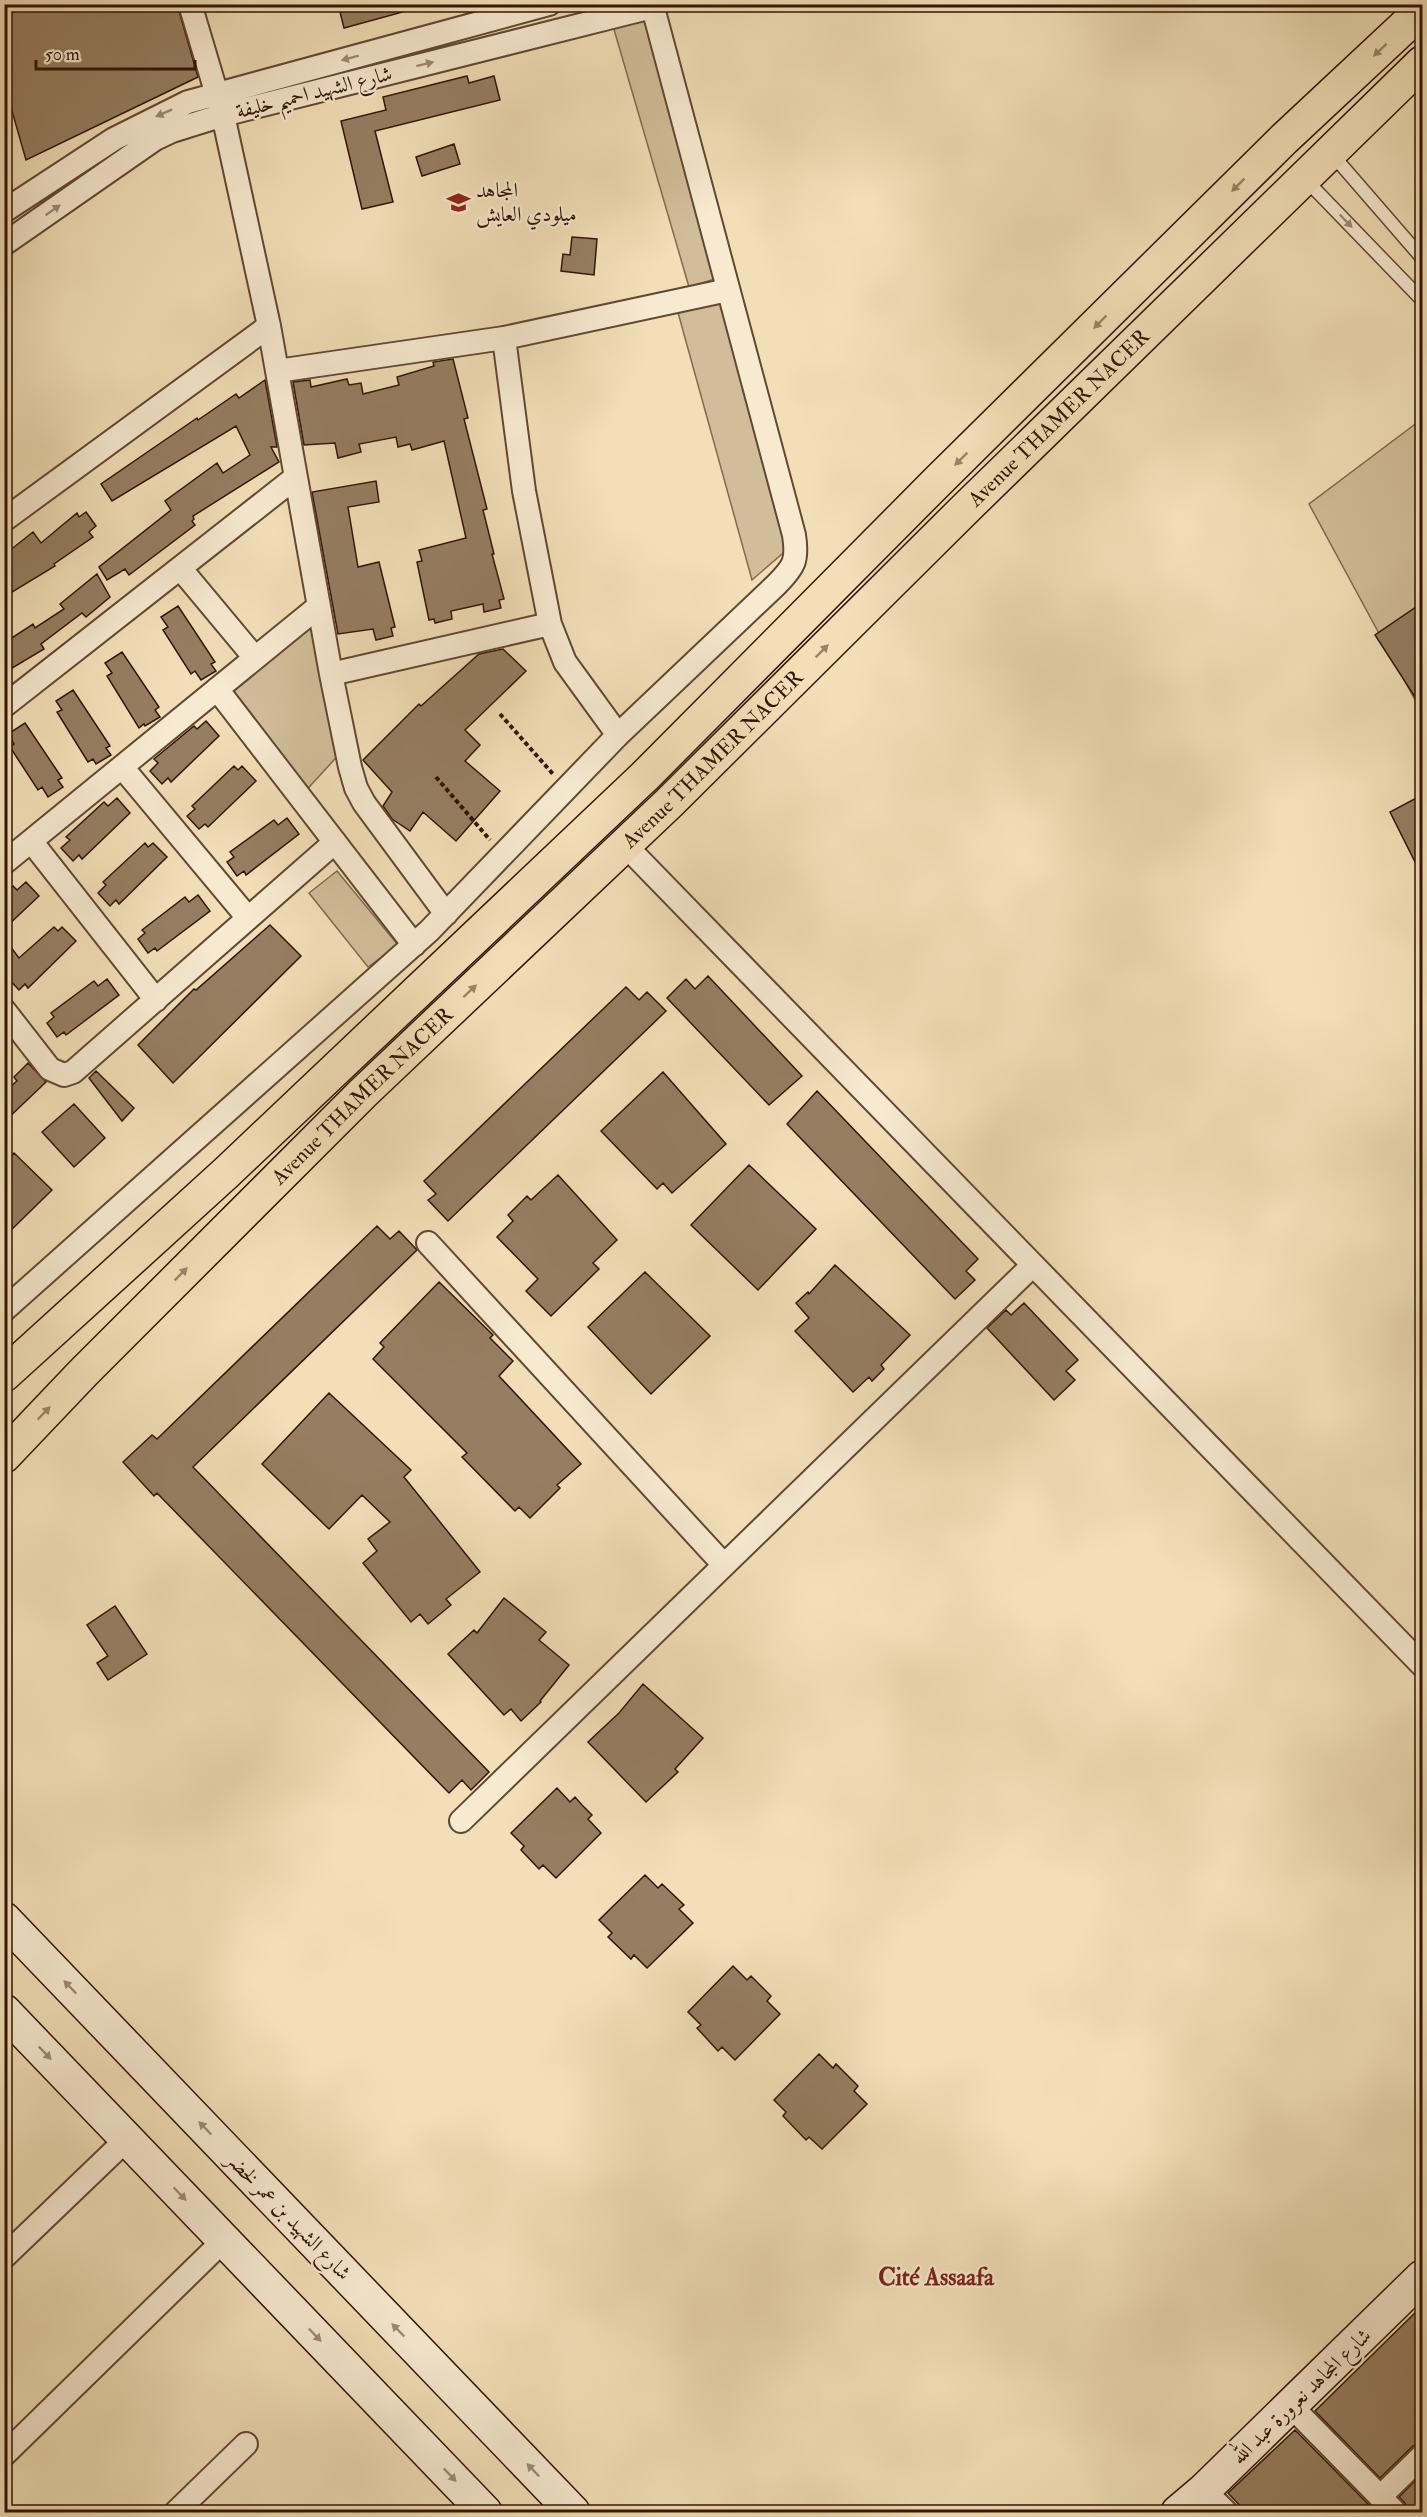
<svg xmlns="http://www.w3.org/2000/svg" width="1427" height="2517" viewBox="0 0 1427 2517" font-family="'IM FELL Double Pica',Amiri,serif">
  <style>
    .green { fill: #d1bd9a; stroke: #826950; stroke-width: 1.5 }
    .building { fill: #967e62; stroke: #321505; stroke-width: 1.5 }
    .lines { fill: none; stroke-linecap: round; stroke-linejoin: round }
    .lane-casing { stroke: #624832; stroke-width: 15 }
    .street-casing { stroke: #624832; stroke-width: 26 }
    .secondary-casing { stroke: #321505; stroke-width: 36 }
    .highway-casing { stroke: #321505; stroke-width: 36 }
    .path { stroke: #321505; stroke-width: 4; stroke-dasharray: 4.5 3; stroke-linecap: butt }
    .lane { stroke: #f7ead1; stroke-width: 12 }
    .street { stroke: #f7ead1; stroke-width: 22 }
    .secondary { stroke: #f7ead1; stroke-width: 33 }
    .highway { stroke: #f2dfb8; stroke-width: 33 }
    .oneway { fill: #9c8467 }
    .oneway2 { fill: #9e8a75 }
    .labels { text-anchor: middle; stroke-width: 4.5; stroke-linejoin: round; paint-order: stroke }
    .street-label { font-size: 21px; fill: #321505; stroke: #f7ead1 }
    .poi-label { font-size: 21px; fill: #321505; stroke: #f7ead1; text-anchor: start }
    .quarter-label { font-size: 24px; font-weight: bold; fill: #7a1f14; stroke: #f7ead1 }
  </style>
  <rect width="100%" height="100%" fill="#f2dfb8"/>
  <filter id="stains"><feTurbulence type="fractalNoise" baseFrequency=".00333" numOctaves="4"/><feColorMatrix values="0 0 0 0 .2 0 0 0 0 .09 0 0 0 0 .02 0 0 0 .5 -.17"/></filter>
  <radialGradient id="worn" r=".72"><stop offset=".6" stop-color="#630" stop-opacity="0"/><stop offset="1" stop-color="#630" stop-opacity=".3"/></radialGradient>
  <path class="green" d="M649,16l72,261 -32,10 -76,-261z
    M721,296l68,252 -37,32 -75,-271z
    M1422,419v294l-113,-209z
    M309,621l35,128 -44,48 -76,-106z
    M337,871l61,74 -30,22 -59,-74z"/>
  <path class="building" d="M4,4h173l21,73 -172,83 -22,-77z
    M338,4h72v6l-66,18z
    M467,76l2,7 25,-7 6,24 -125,31 18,71 -31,7 -21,-88 45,-11 -3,-13z
    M454,144l6,20 -38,12 -6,-19z
    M572,237l25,2 -3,36 -33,-4 2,-17 7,1z
    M453,359l15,59 -4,1 23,90 -4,1 11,44h-2l12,45 -5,1 2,8 -17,4 -1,-8 -32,7 1,8 -17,4 -1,-4 -5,1 -12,-58 5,-1 -3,-11 47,-12 -22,-97 -32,9 -2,-6 -12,3 -2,-10 -37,7 2,8 -23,6 -3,-15 -31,2 -11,-63 17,-2 1,7 36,-8 2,6 12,-2 2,11 36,-9 -2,-8 37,-11 -1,-4z
    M265,380l12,67h-6l8,15 -86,54 1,3 -2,2 3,4 -66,50 -4,-6 -18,11 -8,-13 72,-57 -6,-9 52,-38 6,10 27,-18 -14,-29 -124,75 -11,-17 96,-66 1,2 38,-26 3,4z
    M376,481l3,21 -31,5 10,60 21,-5 16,65 -4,1 2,8 -17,4 -3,-11 -35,5 -26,-142z
    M86,512l10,14 -7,6 4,5 -39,27 1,2 -51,31v-42l29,-23 8,11 36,-30 2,4z
    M97,574l13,23 -24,20 -4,-4 -41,31 3,5 -40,24v-30l29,-19 2,4 29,-19 -4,-5z
    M1422,603v105l-47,-73z
    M178,606l37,56 -4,2 5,7 -15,9 -6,-9 -4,3 -28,-44 5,-3 -7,-10z
    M503,649l23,22 -61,59 15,15 -15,16 35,30 -44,50 -33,-29 -13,19 -18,-12 -9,-13 9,-14 -29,-32 56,-56 2,2 58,-52z
    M122,652l37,55 -4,3 5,7 -15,9 -1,-2 -5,4 -32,-52 5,-3 -7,-10z
    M73,690l37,56 -4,2 5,7 -15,9 -3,-5 -5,3 -31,-50 5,-2 -6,-9z
    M206,721l13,15 -48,46 -3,-4 -6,6 -12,-13 8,-8 -4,-4 40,-33 3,3z
    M25,723l37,55 -4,2 5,7 -15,10 -6,-10 -4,3 -28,-43 4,-3 -6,-10z
    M234,766l4,4 4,-4 14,15 -48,46 -3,-3 -6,5 -12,-13 8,-7 -3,-3z
    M1422,795v81l-32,-64z
    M117,798l13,15 -48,46 -3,-4 -6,6 -12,-13 9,-8 -4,-3 38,-35 4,4z
    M287,818l12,16 -53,41 -2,-4 -7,5 -10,-14 7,-5 -4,-5 44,-32 4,5z
    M145,843l3,4 5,-4 14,14 -48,47 -3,-4 -6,6 -12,-13 8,-8 -3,-3z
    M26,882l13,14 -35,33v-35l9,-8 4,4z
    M198,895l12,16 -53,40 -2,-3 -7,5 -10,-14 7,-6 -3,-3 43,-33 4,5z
    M270,925l31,31 -128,127 -35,-38 56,-56 2,1z
    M54,927l4,4 4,-4 14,14 -48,47 -3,-4 -6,6 -15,-16v-36l15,20z
    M708,976l94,100 -33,29 -102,-107 19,-19 9,10z
    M107,979l12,16 -53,40 -2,-3 -7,5 -10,-14 7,-6 -3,-4 43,-32 4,5z
    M626,987l13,13 8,-8 19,19 -218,210 -20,-21 8,-6 -12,-13z
    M28,1063l18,19 -42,40v-30l13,-11 -3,-4z
    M96,1071l38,37 -12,13 -33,-43z
    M663,1072l63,72 -54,49 -9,-10 -6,6 -56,-58z
    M817,1091l161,168 -12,12 9,9 -20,19 -168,-175z
    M74,1104l31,34 -31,29 -32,-35z
    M14,1153l38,37 -48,47v-74z
    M749,1165l67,64 -58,61 -67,-65z
    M558,1175l59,65 -24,23 6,6 -48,47 -25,-25 12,-12 -41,-42 16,-16 -5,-6 19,-19 4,4z
    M377,1226l13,13 9,-8 18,19 -224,217 296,305 -18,18 -9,-10 -13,13 -292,-300 -3,3 -31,-34 29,-27 5,4z
    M835,1265l75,70 -29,30 3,4 -12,12 -3,-4 -16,15 -58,-61 14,-13 -13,-15 12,-11 1,2z
    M645,1272l65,64 -59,58 -63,-67z
    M439,1282l54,53 -3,3 23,23 -14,15 82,88 -24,21 3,3 -30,30 -11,-11 -4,4 -53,-54 5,-4 -94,-94 11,-12 -4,-4z
    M1024,1303l54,57 -12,11 9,9 -21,20 -67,-72 19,-18 5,5z
    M329,1393l82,77 -7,7 76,95 -34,27 5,6 -23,19 -8,-10 -9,8 -48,-59 14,-12 -9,-12 22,-17 -28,-27 -33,34 -67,-65z
    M504,1598l42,34 -7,8 30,25 -29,36 1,1 -20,19 -10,-12 -7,6 -56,-61 26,-24 3,3z
    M115,1606l32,48 -39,26 -11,-17 11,-7 -21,-31z
    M643,1684l60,54 -28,31 3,3 -32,30 -58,-60 31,-29z
    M557,1788l13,14 5,-5 7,8 10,10 -4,4 13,14 -45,45 -13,-13 -4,4 -18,-19 3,-4 -13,-13z
    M645,1875l13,13 4,-4 22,21 -5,4 14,14 -46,45 -13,-13 -3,4 -23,-22 4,-4 -13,-13z
    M733,1966l14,14 4,-4 20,20 -4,5 13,13 -45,46 -13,-13 -4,4 -21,-23 4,-3 -13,-13z
    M819,2054l14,14 3,-4 22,22 -4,5 13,13 -45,45 -13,-12 -3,3 -23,-24 3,-4 -12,-12z
    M1422,2306v137l-9,3 -33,32 -65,-67z
    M1295,2430l76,77 6,5h-131l-18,-19z
    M1422,2474v38h-14l-3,-9 -6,-6z"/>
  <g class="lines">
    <defs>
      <path id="lane" d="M1331,153l91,105
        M1305,179l117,121"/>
      <path id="street" d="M190,4l33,111 46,211 62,348 19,93 6,21 8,15 82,111
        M4,211l110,-72 74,-37 361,-98
        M4,244l151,-105 17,-8 51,-16 429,-108
        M504,338l20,153 26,133 15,38 53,73
        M277,371l227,-33 224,-48
        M4,520l265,-194
        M180,568l75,90
        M331,674l219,-50
        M217,689l197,256
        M4,706l292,-229
        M122,767l126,151
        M31,841l125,159
        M625,845l797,820
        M4,863l315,-257
        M4,1010l46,59 14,6 9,-3 262,-230
        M428,1243l296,322
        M4,1310l425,-379 189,-196 158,-150c18,-18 22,-24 18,-50l-142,-531
        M461,1821l572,-556
        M4,2257l123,-118
        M1291,2406l104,106
        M4,2455l220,-215
        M1204,2490l22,22
        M1380,2497l42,-41
        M176,2512l70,-68"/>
      <path id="secondary" d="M4,1919l569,593
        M4,2011l481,501
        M1178,2512l26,-22 218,-213"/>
      <g id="highway">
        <path d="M4,1375l222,-202 419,-397 293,-295 346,-342 138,-129"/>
        <path id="s1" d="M4,1456l79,-83 280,-280 306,-290 294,-292 459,-448"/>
      </g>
    </defs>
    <use href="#lane" class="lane-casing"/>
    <use href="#street" class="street-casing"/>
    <use href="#secondary" class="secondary-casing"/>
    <use href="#highway" class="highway-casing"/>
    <path class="path" d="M500,714l53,60
      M436,777l54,63"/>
    <use href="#lane" class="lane"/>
    <use href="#street" class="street"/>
    <use href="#secondary" class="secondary"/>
    <use href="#highway" class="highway"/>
  </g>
  <defs><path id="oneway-solid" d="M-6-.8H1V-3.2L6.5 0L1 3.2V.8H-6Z" transform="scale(1.5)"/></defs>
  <g class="oneway">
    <use href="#oneway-solid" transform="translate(1380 50) rotate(137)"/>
    <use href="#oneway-solid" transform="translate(1238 185) rotate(135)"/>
    <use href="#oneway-solid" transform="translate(1100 322) rotate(135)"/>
    <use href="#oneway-solid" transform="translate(961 459) rotate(135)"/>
    <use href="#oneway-solid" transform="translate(822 651) rotate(-45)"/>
    <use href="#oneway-solid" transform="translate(470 991) rotate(-43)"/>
    <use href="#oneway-solid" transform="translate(181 1274) rotate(-45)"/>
    <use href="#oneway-solid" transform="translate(44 1413) rotate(-46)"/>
  </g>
  <g class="oneway2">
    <use href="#oneway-solid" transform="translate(350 58) rotate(165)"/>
    <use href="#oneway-solid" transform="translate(425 64) rotate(-14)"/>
    <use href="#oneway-solid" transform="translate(164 113) rotate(156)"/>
    <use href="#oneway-solid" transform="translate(53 210) rotate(-35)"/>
    <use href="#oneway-solid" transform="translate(1346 221) rotate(46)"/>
    <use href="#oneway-solid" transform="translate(70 1987) rotate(-134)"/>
    <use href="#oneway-solid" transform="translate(45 2053) rotate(46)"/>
    <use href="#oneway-solid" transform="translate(205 2128) rotate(-134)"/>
    <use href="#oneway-solid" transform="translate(180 2194) rotate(46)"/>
    <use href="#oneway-solid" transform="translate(398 2330) rotate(-134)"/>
    <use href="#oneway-solid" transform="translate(315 2335) rotate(46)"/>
    <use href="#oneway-solid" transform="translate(533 2470) rotate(-134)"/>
    <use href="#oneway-solid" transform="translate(450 2475) rotate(46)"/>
  </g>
  <defs>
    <symbol id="school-bare" viewBox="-9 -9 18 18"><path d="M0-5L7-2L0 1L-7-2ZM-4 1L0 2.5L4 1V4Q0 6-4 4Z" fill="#8f2418" stroke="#f7ead1" stroke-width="2.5" paint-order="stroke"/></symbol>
  </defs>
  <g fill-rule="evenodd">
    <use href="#school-bare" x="442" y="186" width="33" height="33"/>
  </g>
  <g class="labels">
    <g class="street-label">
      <text transform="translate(314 92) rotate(-14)" y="7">شارع الشهيد احميم خليفة</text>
      <text dy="7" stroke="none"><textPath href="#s1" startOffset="1480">Avenue THAMER NACER</textPath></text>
      <text dy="7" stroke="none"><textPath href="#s1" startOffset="994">Avenue THAMER NACER</textPath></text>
      <text dy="7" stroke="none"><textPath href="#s1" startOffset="508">Avenue THAMER NACER</textPath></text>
      <text transform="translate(289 2216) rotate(46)" y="7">شارع الشهيد بن عمر لخضر</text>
      <text transform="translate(1301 2396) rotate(-44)" y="7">شارع المجاهد نعرورة عبد الله</text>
    </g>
    <g class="poi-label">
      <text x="476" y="197">المجاهد<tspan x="476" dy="24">ميلودي العايش</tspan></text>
    </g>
    <g class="quarter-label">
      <text x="936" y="2285">Cité Assaafa</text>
    </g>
  </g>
  <rect width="1427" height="2517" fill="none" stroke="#f2dfb8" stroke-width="24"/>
  <rect x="6" y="6" width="1415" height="2505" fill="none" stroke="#321505" stroke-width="3"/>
  <rect x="12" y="12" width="1403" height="2493" fill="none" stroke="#321505" stroke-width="1.5"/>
  <path d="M36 60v9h159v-9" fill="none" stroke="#321505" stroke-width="3"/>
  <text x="45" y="60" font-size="18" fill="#321505" stroke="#f7ead1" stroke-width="4.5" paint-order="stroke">50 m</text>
  <rect width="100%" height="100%" filter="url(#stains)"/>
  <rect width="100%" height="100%" fill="url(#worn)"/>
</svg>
